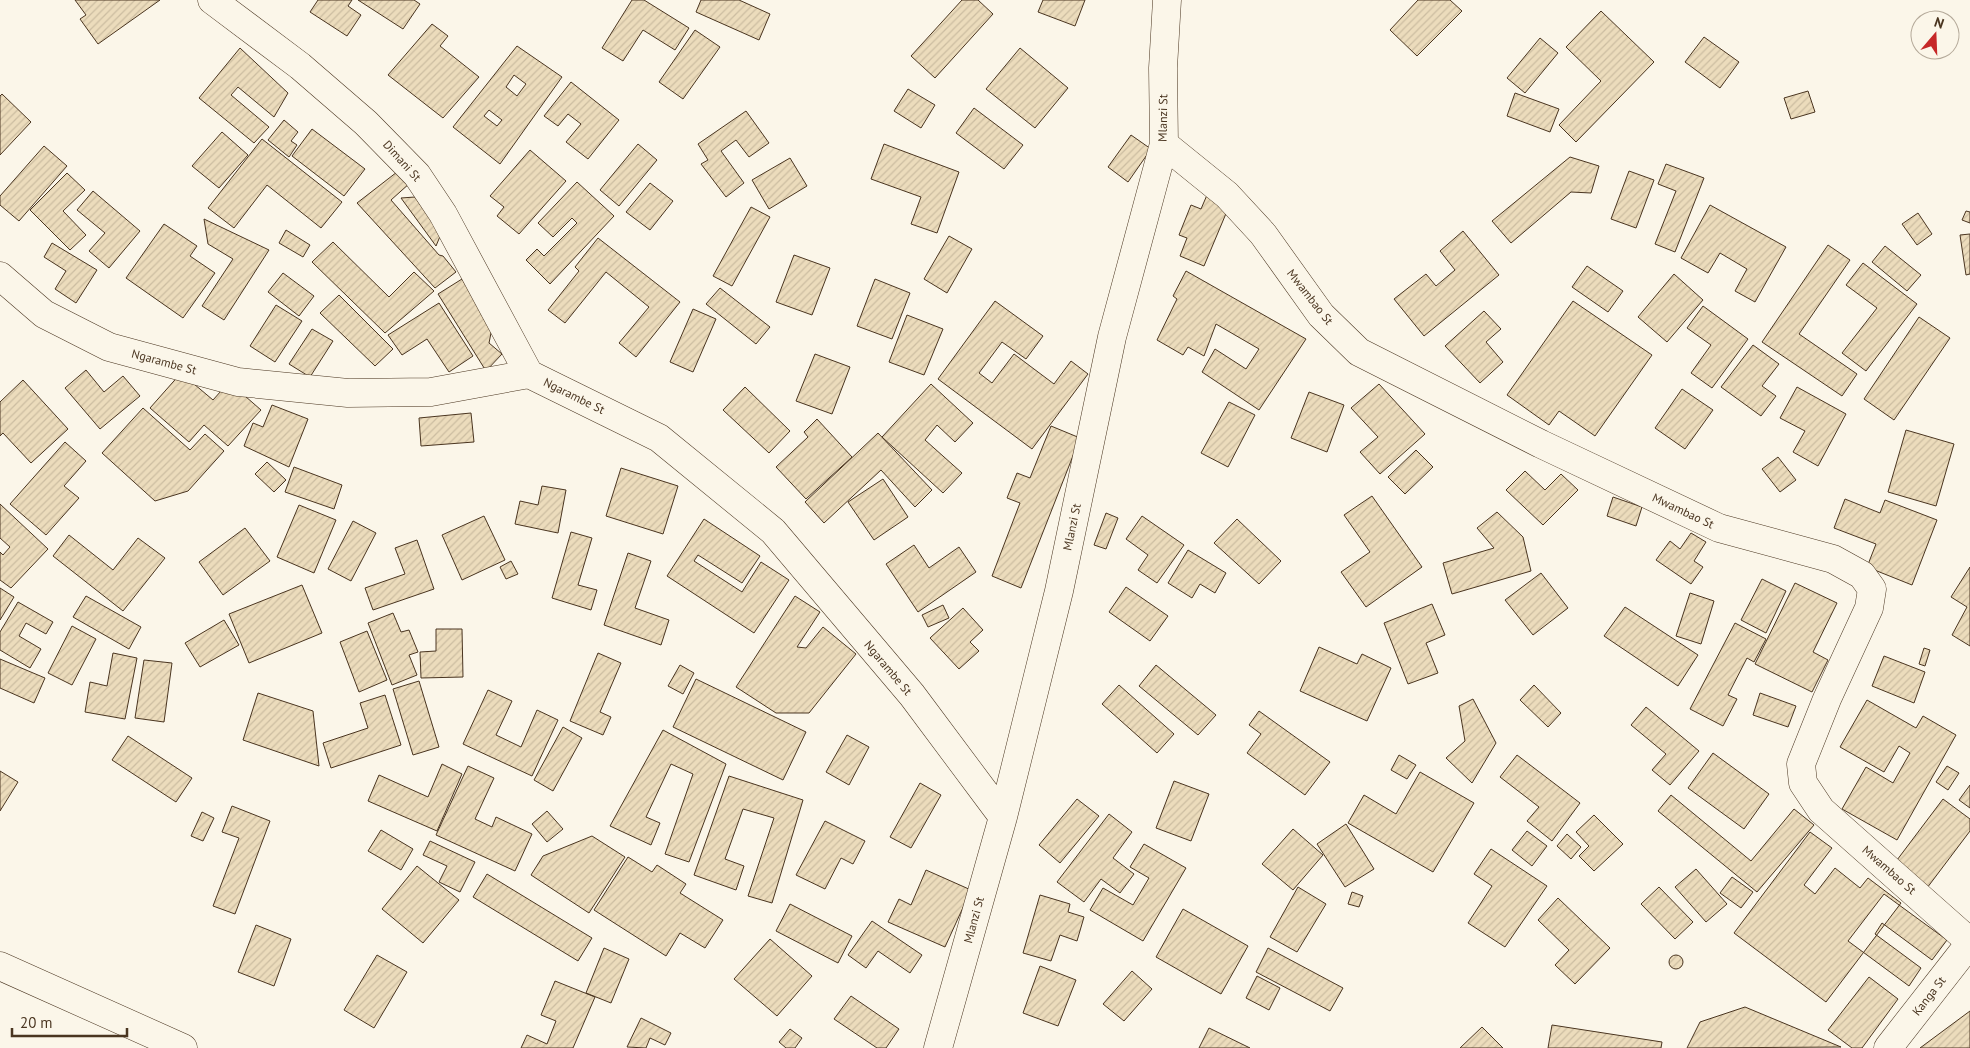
<svg xmlns="http://www.w3.org/2000/svg" width="1970" height="1048" viewBox="0 0 1970 1048" font-family="'PT Sans',sans-serif">
  <style>
    .building { fill: url(#building-hatch); stroke: #4a3520; fill-rule: evenodd }
    .lines { fill: none; stroke-linecap: round; stroke-linejoin: round }
    .street-casing { stroke: #4a3520; stroke-width: 29 }
    .street { stroke: #fbf6e9; stroke-width: 28 }
    .labels { text-anchor: middle; stroke-width: 4; stroke-linejoin: round; paint-order: stroke }
    .street-label { font-size: 12px; fill: #4a3520; stroke: #fbf6e9 }
  </style>
  <defs>
    <pattern id="building-hatch" width="6" height="6" patternUnits="userSpaceOnUse" patternTransform="scale(1.25)"><rect width="6" height="6" fill="#ecdcbc"/><path d="M-1 1l2-2M0 6l6-6M5 7l2-2" fill="none" stroke="#ccbda1"/></pattern>
  </defs>
  <rect width="100%" height="100%" fill="#fbf6e9"/>
  <path class="building" d="M75,0h85l-62,44 -18,-25 6,-4z
    M318,0h34l-4,6 13,9 -14,21 -37,-24z
    M358,0h56l6,4 -17,25z
    M632,0h12l45,28 -14,22 -32,-20 -20,31 -21,-13z
    M701,0h38l31,14 -11,26 -63,-28z
    M962,0h16l15,14 -58,64 -24,-22z
    M1043,0h42l-10,26 -37,-14z
    M1418,0h32l12,11 -45,45 -27,-26z
    M1601,11l53,51 -78,80 -17,-17 42,-44 -35,-34z
    M432,24l16,12 -8,10 39,31 -36,41 -55,-43z
    M695,30l25,17 -37,52 -24,-17z
    M1704,37l35,25 -19,26 -35,-26z
    M1540,38l18,15 -33,40 -18,-15z
    M517,46l45,31 -62,87 -47,-37zM514,75l12,9 -9,12 -11,-9zM489,110l13,10 -5,6 -13,-10z
    M240,48l48,45 -14,24 -36,-30 -7,8 38,32 -15,16 -55,-45z
    M1020,48l48,40 -33,40 -49,-39z
    M571,82l48,38 -31,39 -22,-17 15,-18 -13,-10 -10,12 -14,-10z
    M908,89l27,16 -14,23 -27,-17z
    M1808,91l7,21 -24,7 -7,-21z
    M1515,93l44,16 -9,23 -43,-16z
    M2,94l29,28 -31,33v-59z
    M974,108l49,37 -19,24 -48,-36z
    M746,111l23,32 -20,14 -13,-17 -15,11 23,32 -18,14 -25,-33 7,-4 -10,-16z
    M284,120l14,12 -7,9 6,4 -8,12 -21,-17z
    M312,129l53,40 -21,27 -52,-40z
    M222,132l26,23 -29,33 -27,-22z
    M1131,135l20,14 -23,33 -20,-15z
    M262,139l80,63 -21,26 -54,-43 -33,43 -26,-20z
    M638,144l19,16 -38,46 -19,-16z
    M884,144l75,28 -22,61 -26,-9 10,-27 -50,-18z
    M44,146l23,20 -48,55 -19,-16v-9z
    M530,150l36,31 -47,53 -22,-18 7,-9 -14,-11z
    M1570,157l29,9 -8,27 -20,-1 -60,51 -19,-22z
    M790,158l17,28 -38,23 -17,-29z
    M1666,164l38,14 -29,74 -20,-8 21,-53 -18,-7z
    M1629,171l25,9 -18,48 -25,-9z
    M397,172l13,11 -19,17 48,55 4,1 13,16 -21,16 -78,-85z
    M67,173l18,17 -22,21 23,24 -16,15 -40,-40z
    M577,182l37,34 -64,68 -24,-24 11,-11 7,7 33,-33 -5,-5 -19,19 -15,-14z
    M650,183l23,18 -23,29 -24,-18z
    M93,191l47,40 -31,37 -20,-17 16,-18 -28,-23z
    M1207,195l23,9 -26,62 -24,-10 7,-18 -8,-3 12,-30 10,4z
    M415,197l26,37 -5,12 -35,-48z
    M1710,205l76,42 -31,55 -20,-11 12,-22 -27,-16 -12,20 -27,-15z
    M751,207l19,10 -38,69 -19,-10z
    M1966,211l4,1v11l-8,-3z
    M1918,213l14,21 -15,11 -15,-21z
    M204,219l65,31 -45,70 -22,-14 31,-47 -25,-15z
    M164,224l33,22 -7,10 25,17 -32,45 -57,-40z
    M286,230l24,15 -7,12 -24,-14z
    M1463,231l36,44 -75,61 -30,-37 32,-25 10,12 19,-16 -15,-19z
    M1970,234v40l-4,1 -6,-40z
    M949,236l23,13 -25,44 -23,-14z
    M598,238l82,64 -44,55 -17,-14 30,-36 -43,-35 -41,51 -17,-13 31,-39 -4,-4z
    M333,242l56,55 25,-25 20,19 -49,42 -73,-71z
    M52,243l45,27 -21,33 -21,-14 11,-18 -22,-14z
    M1828,245l22,15 -51,74 58,40 -15,22 -80,-54z
    M1885,246l36,29 -14,16 -35,-29z
    M794,255l36,13 -18,47 -36,-13z
    M1863,263l54,41 -51,67 -24,-18 35,-45 -31,-23z
    M1587,266l36,25 -15,21 -36,-25z
    M1186,271l120,68 -47,71 -57,-38 13,-23 31,20 13,-20 -43,-25 -12,32 -16,-9 -5,8 -26,-15 20,-41 -4,-3z
    M283,273l31,23 -15,20 -31,-24z
    M1674,274l29,26 -36,42 -29,-25z
    M462,279l30,49 -3,15 13,11 -16,17 -48,-77z
    M875,279l35,14 -18,46 -35,-13z
    M720,288l50,39 -14,17 -50,-40z
    M339,295l54,54 -18,17 -55,-53z
    M995,301l48,35 -17,23 -24,-17 -23,31 13,10 22,-29 40,30 17,-23 17,13 -56,75 -94,-70z
    M1573,301l79,54 -57,81 -36,-25 -10,14 -42,-30z
    M439,303l34,53 -24,16 -22,-33 -25,16 -14,-20z
    M276,305l26,16 -27,41 -25,-16z
    M1703,306l45,33 -36,49 -21,-15 20,-28 -24,-17z
    M693,309l23,10 -23,53 -23,-10z
    M1484,311l17,18 -15,13 17,20 -23,21 -35,-37z
    M907,315l36,14 -19,46 -35,-13z
    M1919,317l31,21 -56,82 -30,-21z
    M312,329l21,12 -23,36 -21,-13z
    M1753,345l26,19 -17,22 14,10 -15,20 -40,-29z
    M815,354l35,13 -18,47 -36,-13z
    M86,370l18,22 19,-16 17,20 -40,33 -35,-41z
    M181,373l32,27 16,-18 32,28 -33,36 -24,-21 -15,17 -39,-34z
    M23,380l45,49 -37,34 -28,-30 -3,3v-34z
    M931,384l42,39 -18,19 -18,-17 -12,15 37,33 -19,20 -61,-56z
    M1379,384l46,50 -45,40 -20,-22 18,-15 -27,-29z
    M745,387l45,44 -21,22 -46,-43z
    M1797,387l49,27 -28,52 -25,-14 12,-21 -25,-13z
    M1682,389l31,21 -28,39 -30,-21z
    M1309,392l35,13 -17,47 -36,-14z
    M1229,402l26,13 -27,52 -27,-14z
    M272,405l36,14 -19,48 -45,-21 9,-23 10,4z
    M143,408l47,42 15,-16 19,17 -36,40 -33,10 -53,-48z
    M471,413l3,29 -53,4 -2,-28z
    M817,419l35,38 -46,42 -30,-32 32,-30 -4,-5z
    M1051,426l29,12 -59,150 -29,-12 28,-73 -13,-5 10,-25 13,5z
    M1906,430l48,14 -18,62 -48,-14z
    M878,433l54,57 -17,17 -34,-37 -57,53 -19,-21z
    M65,442l21,19 -22,25 15,12 -33,37 -36,-31z
    M1416,450l17,17 -28,27 -17,-17z
    M1778,457l18,23 -16,12 -18,-23z
    M267,462l19,18 -12,12 -19,-18z
    M294,467l48,18 -8,24 -49,-17z
    M621,468l57,18 -15,48 -57,-18z
    M1525,471l20,19 16,-16 17,16 -35,35 -37,-35z
    M883,479l25,38 -34,23 -26,-38z
    M542,486l24,4 -8,43 -43,-9 5,-23 18,4z
    M1372,496l50,71 -56,40 -25,-35 29,-20 -26,-37z
    M1613,497l29,10 -6,19 -29,-10z
    M1845,499l35,14 5,-13 52,20 -25,65 -45,-18 9,-23 -42,-16z
    M0,504l48,45 -37,39 -11,-8v-28l3,3 7,-8 -10,-9z
    M299,505l37,15 -22,53 -37,-16z
    M1497,512l26,25 8,34 -79,23 -9,-31 51,-15 -17,-20z
    M1106,513l12,5 -12,31 -12,-4z
    M484,516l21,44 -43,20 -20,-45z
    M1142,516l42,29 -27,38 -19,-13 10,-15 -22,-16z
    M704,519l56,37 -18,27 -44,-28 -4,6 48,31 19,-30 28,18 -35,53 -87,-57z
    M1237,519l44,42 -22,23 -45,-41z
    M353,521l23,12 -25,48 -23,-12z
    M245,528l25,33 -47,34 -24,-33z
    M571,532l21,6 -14,47 19,5 -6,20 -39,-12z
    M1691,533l15,9 -12,19 9,6 -12,17 -35,-24 14,-19 10,8z
    M69,535l44,35 25,-32 27,20 -42,53 -70,-55z
    M417,540l17,49 -61,21 -8,-22 40,-14 -10,-26z
    M914,545l15,23 30,-21 17,25 -58,40 -32,-48z
    M1188,550l38,23 -11,20 -15,-9 -8,14 -24,-15z
    M628,553l23,8 -16,47 34,12 -8,25 -57,-20z
    M511,561l7,13 -12,5 -6,-12z
    M1970,567v79l-18,-11 15,-28 -16,-10z
    M1541,573l27,35 -35,27 -28,-35z
    M1762,579l24,12 -20,42 -25,-13z
    M1795,583l42,20 -24,49 15,8 -16,32 -57,-28z
    M302,585l20,48 -73,30 -20,-49z
    M1126,587l42,29 -18,25 -41,-29z
    M0,588l14,9 -14,23z
    M1690,593l24,8 -13,43 -25,-8z
    M86,596l55,31 -12,22 -56,-32z
    M795,596l25,16 -23,35 9,1 17,-21 33,27 -47,59h-33l-40,-26z
    M18,602l35,20 -7,12 -20,-11 -7,13 22,13 -11,19 -30,-18v-18z
    M1432,604l13,31 -19,8 12,30 -30,11 -24,-61z
    M943,605l6,13 -21,9 -6,-12z
    M1625,607l73,48 -20,31 -74,-50z
    M963,608l20,22 -13,12 9,9 -20,18 -29,-31z
    M393,613l8,19 8,-2 9,22 -9,3 8,20 -25,10 -24,-62z
    M224,620l15,25 -39,22 -15,-24z
    M1735,623l31,16 -12,23 -7,-4 -19,37 9,4 -14,27 -33,-17z
    M72,626l24,13 -24,46 -24,-12z
    M436,629h26l1,48 -42,1 -1,-26 16,-1z
    M367,631l20,49 -28,12 -19,-50z
    M1319,647l38,17 5,-10 29,14 -24,53 -67,-30z
    M1924,648l6,2 -5,16 -6,-2z
    M113,653l24,5 -12,61 -40,-7 5,-30 17,4z
    M598,653l23,10 -21,49 11,5 -8,18 -33,-14z
    M1884,656l41,16 -11,31 -42,-17z
    M0,659l45,19 -11,25 -34,-15z
    M144,660l28,3 -8,59 -29,-4z
    M680,665l14,8 -11,21 -15,-8z
    M1156,665l60,50 -18,20 -59,-49z
    M696,679l110,53 -23,48 -110,-53z
    M419,681l20,66 -26,8 -20,-66z
    M1119,685l55,49 -17,19 -55,-49z
    M1534,685l27,28 -13,14 -28,-27z
    M488,690l24,11 -16,34 25,12 16,-37 21,10 -26,56 -69,-32z
    M258,693l55,18 6,55 -76,-26z
    M1760,693l36,13 -8,21 -35,-12z
    M385,695l16,50 -70,23 -8,-25 45,-15 -8,-25z
    M1473,699l23,44 -24,40 -26,-25 19,-17 -6,-35z
    M1867,700l49,28 7,-12 33,19 -59,105 -55,-31 24,-42 27,16 17,-30 -11,-7 -15,26 -44,-25z
    M1646,707l53,44 -29,34 -18,-15 14,-16 -35,-29z
    M1259,711l71,51 -25,33 -58,-42 14,-19 -12,-9z
    M563,727l19,11 -29,53 -19,-11z
    M663,730l63,34 -37,98 -24,-8 28,-80 -22,-10 -25,53 14,6 -9,22 -41,-19z
    M847,735l22,12 -20,38 -23,-13z
    M128,736l64,42 -16,24 -64,-42z
    M1713,753l56,41 -25,35 -56,-41z
    M1399,755l17,10 -9,14 -16,-9z
    M1517,755l63,48 -28,38 -25,-20 12,-14 -39,-30z
    M442,764l20,10 -25,57 -69,-30 11,-26 49,22z
    M468,766l26,12 -19,41 17,8 4,-10 36,17 -17,37 -79,-36z
    M1947,766l12,7 -11,17 -12,-8z
    M0,771l18,11 -18,29z
    M1420,772l54,31 -41,69 -85,-49 16,-28 32,19z
    M729,776l74,24 -31,103 -24,-7 26,-78 -31,-9 -18,50 19,7 -8,24 -42,-15z
    M1174,781l35,13 -18,47 -35,-13z
    M920,783l21,12 -30,53 -21,-11z
    M1970,785v23l-11,-8z
    M1671,795l80,66 43,-52 20,16 -57,67 -99,-81z
    M1077,799l22,17 -39,47 -21,-18z
    M1943,799l27,20v12l-43,57 -33,-24z
    M232,806l38,15 -35,93 -22,-8 26,-68 -17,-6z
    M547,811l16,18 -16,13 -15,-18z
    M202,812l12,6 -11,23 -12,-5z
    M1109,814l23,18 -19,26 21,16 -14,19 -19,-14 -17,23 -27,-20z
    M1594,815l29,29 -29,27 -15,-15 10,-10 -13,-14z
    M825,821l40,20 -12,23 -12,-6 -16,31 -29,-14z
    M1346,824l28,45 -29,18 -28,-43z
    M1293,829l30,26 -30,35 -31,-26z
    M381,830l32,19 -12,21 -33,-19z
    M1527,831l20,15 -15,20 -20,-16z
    M1810,832l22,16 -28,37 11,9 20,-26 25,20 8,-10 33,25 -75,99 -92,-69z
    M1567,834l14,13 -10,12 -14,-13z
    M592,836l33,21 -36,56 -58,-38 12,-19z
    M430,841l45,21 -15,30 -21,-10 8,-16 -24,-11z
    M1144,844l42,24 -43,73 -53,-31 13,-22 30,17 16,-27 -19,-11z
    M1491,849l56,37 -42,61 -37,-24 24,-37 -18,-12z
    M628,857l24,15 5,-7 29,19 -6,9 43,27 -18,28 -25,-15 -14,23 -72,-46z
    M417,866l42,34 -36,43 -41,-34z
    M1696,869l31,35 -21,18 -31,-35z
    M926,870l45,20 -26,57 -57,-25 11,-23 12,6z
    M487,874l105,64 -14,23 -105,-64z
    M1732,877l21,15 -12,16 -21,-15z
    M1298,887l28,17 -29,48 -27,-15z
    M1659,887l34,35 -18,17 -34,-35z
    M1352,892l11,4 -4,11 -11,-3z
    M1884,894l63,46 -15,20 -50,-37 -7,11 46,34 -12,18 -61,-45z
    M1040,895l30,9 -2,8 16,5 -7,24 -17,-6 -9,26 -28,-8z
    M1558,898l52,50 -35,36 -20,-19 14,-15 -31,-30z
    M790,904l62,32 -14,27 -62,-32z
    M1183,909l65,37 -27,48 -65,-37z
    M872,921l50,34 -12,18 -32,-22 -12,17 -18,-13z
    M256,925l35,14 -17,47 -36,-14z
    M770,939l42,37 -35,40 -43,-37z
    M604,948l25,11 -18,44 -25,-10z
    M1268,948l75,40 -13,23 -74,-39z
    M377,955l30,17 -33,56 -30,-18z
    M1669 962a7 7 0 1 1 14 0a7 7 0 1 1-14 0Z
    M1040,966l36,14 -18,46 -35,-13z
    M1132,971l20,18 -28,32 -21,-17z
    M1257,976l23,12 -11,22 -23,-12z
    M1869,977l29,22 -36,49h-10l-24,-18z
    M555,981l40,16 -22,51h-52l6,-13 20,9 9,-23 -15,-6z
    M851,996l48,33 -13,19h-9l-43,-29z
    M1745,1007l96,40 -154,1 13,-26z
    M1970,1011v37h-50z
    M641,1018l30,15 -6,12 -15,-7 -4,10 -19,-1z
    M1552,1025l110,17 -1,6h-113z
    M1482,1027l21,21h-43z
    M1209,1028l41,20h-51z
    M790,1029l12,9 -7,10h-9l-7,-6z"/>
  <g class="lines">
    <defs>
      <path id="street" d="M212,0l88,66 66,57 51,52 26,39 86,160
        M1164,144l63,51 36,39 58,81 38,37 182,92 178,84 114,31 29,16 10,14 -3,19 -42,91 -26,65 2,19 18,27 149,132
        M0,276l44,38 65,33 129,35 110,11 83,-1 98,-18 130,64 114,93 139,164 91,122
        M0,966l183,82
        M938,1048l65,-231 56,-226 53,-254 52,-193 -1,-76 4,-68
        M1888,1048l82,-105"/>
    </defs>
    <use href="#street" class="street-casing"/>
    <use href="#street" class="street"/>
  </g>
  <g class="labels">
    <g class="street-label">
      <text transform="translate(1163 118) rotate(-89)" y="4">Mlanzi St</text>
      <text transform="translate(402 161) rotate(48)" y="4">Dimani St</text>
      <text transform="translate(1310 297) rotate(52)" y="4">Mwambao St</text>
      <text transform="translate(164 362) rotate(15)" y="4">Ngarambe St</text>
      <text transform="translate(574 396) rotate(26)" y="4">Ngarambe St</text>
      <text transform="translate(1683 511) rotate(25)" y="4">Mwambao St</text>
      <text transform="translate(1072 527) rotate(-78)" y="4">Mlanzi St</text>
      <text transform="translate(888 668) rotate(50)" y="4">Ngarambe St</text>
      <text transform="translate(1889 870) rotate(41)" y="4">Mwambao St</text>
      <text transform="translate(974 920) rotate(-75)" y="4">Mlanzi St</text>
      <text transform="translate(1929 996) rotate(-52)" y="4">Kanga St</text>
    </g>
  </g>
  <g transform="translate(1935 35) rotate(19)"><circle r="24" fill="#fbf6e9" stroke="#b4a999"/>
  <path d="M0-4L9 19L0 12L-9 19Z" fill="#c62828"/>
  <text y="-8" font-size="14" font-weight="bold" text-anchor="middle" fill="#4a3520">N</text>
  </g>
  <path d="M12 1028v8h115v-8" fill="none" stroke="#4a3520" stroke-width="2.5"/>
  <text x="20" y="1028" font-size="15" fill="#4a3520" stroke="#fbf6e9" stroke-width="4" paint-order="stroke">20 m</text>
</svg>
